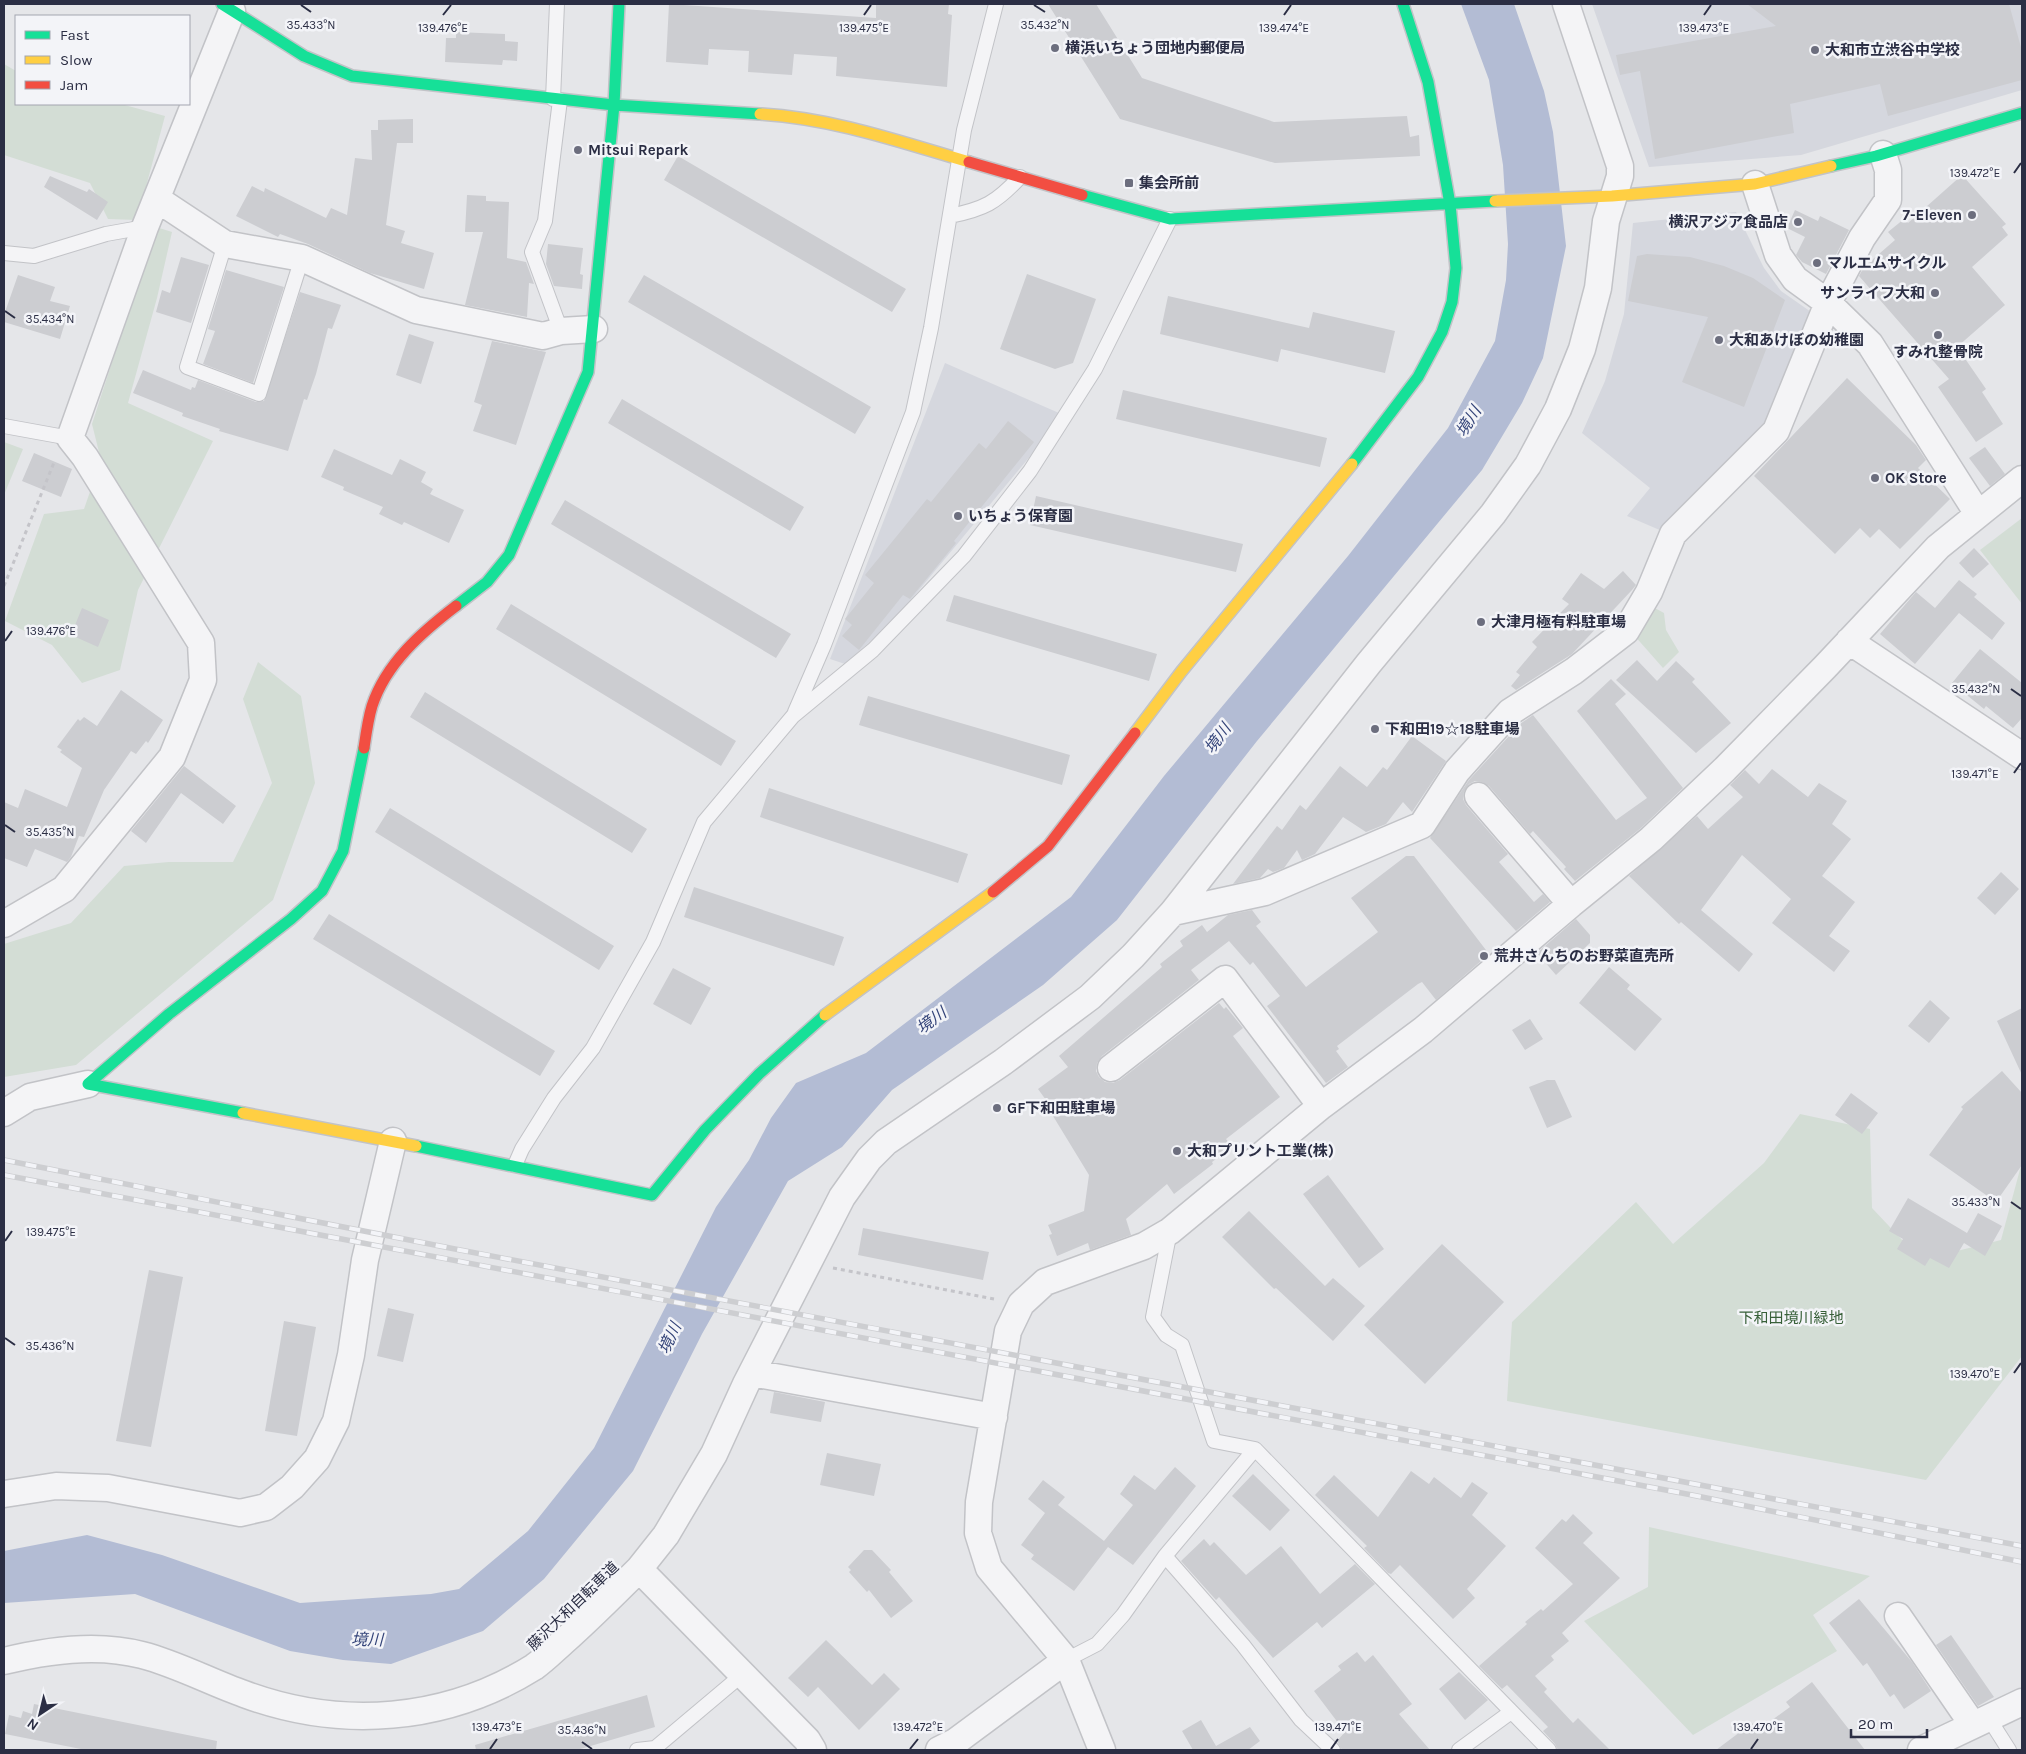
<svg xmlns="http://www.w3.org/2000/svg" width="2026" height="1754" viewBox="0 0 2026 1754" font-family="Karla,'Noto Sans JP',sans-serif">
  <style>
    .built { fill: #d5d7de }
    .green { fill: #d3ddd5 }
    .water { fill: #b3bcd4 }
    .building { fill: #cccdd1 }
    .lines { fill: none; stroke-linecap: round; stroke-linejoin: round }
    .lane-casing { stroke: #c2c3c7; stroke-width: 16 }
    .street-casing { stroke: #c2c3c7; stroke-width: 29 }
    .fast-casing { stroke: #c2c3c7; stroke-width: 14 }
    .slow-casing { stroke: #c2c3c7; stroke-width: 14 }
    .jam-casing { stroke: #c2c3c7; stroke-width: 14 }
    .path { stroke: #c4c4c9; stroke-width: 3; stroke-dasharray: 4 4; stroke-linecap: butt }
    .lane { stroke: #f4f4f6; stroke-width: 14 }
    .street { stroke: #f4f4f6; stroke-width: 26 }
    .fast { stroke: #16e098; stroke-width: 11 }
    .slow { stroke: #ffcf43; stroke-width: 11 }
    .jam { stroke: #f24e42; stroke-width: 11 }
    .rail-casing { stroke: #cdced1; stroke-width: 5.5 }
    .rail { stroke: #f3f4f8; stroke-width: 4; stroke-dasharray: 11; stroke-linecap: butt }
    .ticks { fill: none; stroke: #2b2e44; stroke-width: 2 }
    .poi-dot { fill: #6c6e7e; stroke: #f3f4f8; stroke-width: 2 }
    .labels { text-anchor: middle; stroke-width: 5; stroke-linejoin: round; paint-order: stroke }
    .poi-label { font-size: 15px; font-weight: bold; fill: #2b2e44; stroke: #f3f4f8; text-anchor: start }
    .park-label { font-size: 15px; fill: #386039; stroke: #f3f4f8 }
    .street-label { font-size: 15px; fill: #2b2e44; stroke: #f3f4f8 }
    .water-label { font-size: 16px; font-style: italic; fill: #344479; stroke: #f3f4f8 }
    .ticks-label { font-size: 12px; text-anchor: middle; fill: #2b2e44; stroke: #f3f4f8; stroke-width: 5; stroke-linejoin: round; paint-order: stroke }
  </style>
  <rect width="100%" height="100%" fill="#e5e6e9"/>
  <path class="built" d="M1592,4h428l2,6v80l-221,65 -152,12z
    M1736,212l28,56 17,23 33,23 -45,112 -107,105 -35,-15 23,-28 -68,-55 23,-52 19,-67 9,-91z
    M945,363l114,50 -18,30 -146,176 -50,45 -15,-5z"/>
  <path class="green" d="M4,64l12,7v33h105l44,12 -28,104 -29,-1 -18,-36 -86,-28z
    M156,227l16,5 -15,66 -29,105 85,38 -75,149 -18,80 -38,13 -30,-38 -47,-24 39,-107 40,-5 17,-49 -9,-36z
    M4,442l19,7 -19,46z
    M2022,518v86l-42,-54z
    M1651,606l13,7 2,17 13,22 -16,16 -30,-34z
    M258,662l43,34 14,87 -42,117 -197,165 -72,12v-133l67,-21 53,-57 45,-4h64l39,-79 -29,-84z
    M1800,1114l70,15 2,79 49,52 80,-20 21,-78v194l-96,124 -419,-79 5,-79 124,-120 37,42 91,-81z
    M1649,1527l221,49 -57,39 24,36 -144,84 -109,-114 64,-34z"/>
  <path class="water" d="M1461,4h53l30,87 9,41 13,114 -23,112 -21,45 -40,67 -225,271 -140,179 -74,65 -151,105 -50,57 -54,34 -86,153 -69,137 -89,108 -61,52 -92,33 -48,-4 -53,-9 -155,-57 -131,9v-52l83,-16 75,20 138,48 131,-9 28,-5 69,-58 66,-83 122,-241 33,-47 22,-42 25,-35 70,-30 205,-156 93,-121 184,-220 100,-128 47,-87 11,-61 2,-36 -5,-79 -14,-85z"/>
  <path class="building" d="M669,4l207,14v-14h73l-1,10 4,1 -5,72 -111,-11 1,-19 -43,-3 -2,21 -44,-3 1,-21 -40,-2 -1,16 -42,-3z
    M1048,4h48l46,74 132,44 133,-6 3,21 9,-2 1,21 -145,7 -155,-44z
    M1747,4h262l13,47v29l-134,36 -8,-32 -90,20 4,29 -139,26 -15,-88 -20,4 -4,-20 160,-29z
    M456,32l49,2v7l13,1 -1,19 -14,-1 -1,5 -57,-3 1,-24h10z
    M413,119v24h-16l-11,82 19,6 -4,12 33,10 -10,36 -54,-16 -62,-29 -28,-10 -2,3 -42,-21 16,-30 12,6 1,-4 61,30 5,-10 16,7 8,-57 17,2 -1,-30h7v-10z
    M678,156l228,133 -14,23 -228,-132z
    M1962,175l44,49 -4,3 6,8 -36,32 33,38 -48,42 29,42 -4,3 21,32 -27,18 -38,-55 11,-8 -90,-103 5,-9 31,-27 -7,-8 16,-13 4,4z
    M50,176l37,16 2,-3 19,13 -11,18 -53,-33z
    M467,195l19,1v5l23,1 -2,56 19,4 8,22 -5,-1 -2,34 -62,-12 18,-73h-18z
    M1795,210l23,11 2,-5 29,14 -23,44 -24,-12 -6,-7 9,-18 -18,-9z
    M548,244l35,4 -3,26 3,1 -1,14 -28,-3 -8,-22z
    M1647,254l43,3 34,9 29,12 32,22 -41,107 -62,-25 26,-65 -80,-16 9,-45z
    M181,257l28,8 -18,58 -35,-11 6,-22 8,3z
    M226,270l58,17 -31,96 -50,-19 12,-33 -7,-2z
    M1027,274l69,25 -23,64 -18,6 -55,-20z
    M18,275l37,12 -5,14 20,5 -10,33 -56,-17v-7z
    M644,275l227,132 -16,27 -227,-132z
    M300,292l41,13 -9,24 -4,-1 -12,46 -9,26 -3,-1 -16,52 -69,-20 1,-2 -38,-13 1,-3 -50,-20 10,-23 48,20 1,-3 3,1 3,-8 58,22 8,-1z
    M1168,296l141,32 4,-16 82,19 -10,42 -104,-24 -3,13 -118,-28z
    M409,334l25,8 -13,42 -25,-9z
    M492,341l54,11 -30,93 -43,-14 9,-26 -8,-3z
    M1847,378l69,67 10,15 -8,8 32,31 -50,50 -21,-20 -9,9 -10,-10 -25,26 -81,-78z
    M1123,390l204,48 -7,29 -204,-48z
    M622,399l182,108 -14,24 -182,-108z
    M1008,421l26,21 -80,99 2,2 -46,56 -7,-4 -44,55 -17,-14 10,-11 -7,-6 29,-36 -9,-8 62,-76 4,3 48,-59 7,6z
    M1985,447l20,27 -15,12 -21,-28z
    M334,449l58,26 8,-16 26,13 -5,10 12,7 -3,5 34,16 -15,33 -45,-21 -2,3 -23,-11 4,-7 -40,-17 1,-3 -23,-10z
    M34,453l38,16 -11,28 -39,-16z
    M1036,496l207,48 -7,28 -206,-47z
    M565,500l226,134 -15,24 -225,-134z
    M1974,548l15,16 -16,14 -14,-15z
    M1623,571l13,14 -4,5 -60,64 -56,36 -5,-4 9,-11 -4,-3 21,-25 -5,-5 37,-38 -7,-5 19,-26 23,16z
    M1959,580l18,14 -3,3 31,26 -13,17 -33,-27 -44,51 -35,-30 36,-42 19,16z
    M954,595l203,59 -8,27 -203,-60z
    M511,604l225,137 -15,25 -225,-137z
    M82,608l27,12 -11,27 -27,-12z
    M1980,649l42,34v35l-9,10 -27,-22 -2,3 -32,-26z
    M1637,660l20,21 19,-20 19,18 -3,3 39,41 -35,30 -80,-73z
    M1611,679l15,15 -11,10 68,84 -42,40 -66,53 -11,-12 2,-2 -33,-36 -3,3 -41,-48 -7,-4 -7,-1 -6,3 -5,8 -1,7 3,6 42,49 -9,8 35,40 9,-8 7,8 -34,29 -86,-93 39,-58 51,-56 13,-9 83,105 31,-22 -70,-87z
    M121,690l42,30 -15,23 -2,-2 -10,13 -5,-3 -27,39 -20,47 -5,-1 -8,21 -4,5 -32,-13 -8,18 -23,-9v-56l14,6 7,-19 42,18 15,-39 -22,-16 2,-2 -5,-3 21,-28 2,2 4,-4 13,9z
    M425,692l222,137 -15,24 -222,-136z
    M868,696l202,59 -8,30 -203,-60z
    M1412,736l34,25 -34,51 -9,-10 -17,22 -20,8 -23,-15 -28,37 -13,6 -5,-10 -13,18 -11,4 -5,-3 -8,9 -27,6 44,-58 5,4 18,-25 6,5 34,-44 27,21 16,-20 4,3z
    M184,766l52,40 -13,18 -42,-31 -35,50 -15,-12z
    M1772,769l36,28 11,-14 28,18 -15,23 19,15 -29,37 33,26 -26,34 21,15 -16,21 -62,-49 19,-24 -49,-44 -41,55 52,44 -14,18 -58,-50 -2,2 -50,-48 68,-60 11,13 35,-32 -13,-12 15,-15 14,14z
    M769,788l199,66 -10,29 -198,-66z
    M390,808l224,138 -15,24 -224,-138z
    M1406,856h8l75,98 -53,46 -14,-18 -4,2 -81,62 2,3 -3,2 12,16 -22,16 -59,-77 13,-10 -27,-34 -3,3 -21,-24 -38,29 8,10 -97,76 -5,7 -1,8 3,6 6,5 8,1 7,-3 99,-77 5,6 2,-2 17,21 -10,8 47,61 -54,42 6,8 -20,15 1,2 -39,30 -7,-10 -41,35 5,16 -41,15 -2,-7 -31,13 -8,-21 3,-1 -4,-9 36,-14 5,-36 -36,-59 3,-2 -18,-25 30,-22 -9,-11 103,-89 -2,-3 23,-18 -3,-5 22,-16 5,7 21,-17 24,-5 9,12 -5,4 50,61 72,-55 -27,-34z
    M2001,872l18,17 -24,26 -18,-17z
    M694,887l150,50 -10,29 -150,-49z
    M329,914l226,137 -15,25 -227,-137z
    M1576,919l14,16v8l-34,32 -19,-22z
    M1609,967l21,18 -3,4 35,30 -27,32 -56,-48z
    M673,968l38,20 -20,37 -38,-21z
    M1930,1000l20,18 -21,25 -21,-17z
    M2022,1008v67l-25,-54z
    M1530,1019l13,20 -18,11 -13,-20z
    M2002,1071l20,22v72l-26,37 -67,-47 34,-46 -2,-2z
    M1547,1080h8l17,37 -25,11 -18,-41z
    M1851,1093l27,20 -16,21 -27,-19z
    M1328,1175l56,74 -25,19 -56,-74z
    M1908,1198l59,35 11,-20 24,13 -17,30 -21,-13 -15,25 -19,-10 -5,8 -28,-17 6,-10 -14,-8z
    M1249,1211l76,75 8,-8 32,28 -32,35 -57,-53 -2,1 -52,-52z
    M863,1228l126,24 -6,28 -125,-25z
    M1442,1244l62,58 -79,82 -61,-59z
    M149,1270l34,7 -32,170 -35,-6z
    M388,1308l26,6 -11,48 -26,-6z
    M284,1321l32,6 -19,109 -32,-5z
    M774,1392l51,10 -4,20 -51,-9z
    M827,1453l54,11 -7,32 -54,-11z
    M1175,1467l21,19 -63,79 -25,-18 -34,44 -43,-32 3,-4 -13,-10 24,-32 -17,-14 15,-19 22,17 -7,8 46,36 29,-36 -13,-11 14,-19 21,15z
    M1411,1471l18,13 5,-7 27,21 11,-16 16,11 -16,22 34,31 -39,43 8,9 -22,21 -53,-54 -9,9 -3,-1 -24,-25 3,-2 -52,-51 19,-20 44,42z
    M1253,1474l37,36 -20,21 -38,-35z
    M1573,1514l20,19 -10,10 37,35 -58,55 7,8 -18,15 3,4 -19,16 12,13 -3,3 29,31 5,-5 32,32h-52l-3,-6 -12,-13 5,-4 -41,-42 -5,4 -23,-23 48,-42 -2,-2 16,-13 2,2 30,-27 -38,-36 27,-29 4,3z
    M1204,1539l6,7 4,-4 32,33 35,-29 39,48 35,-30 20,20 -53,44 -5,-6 -44,36 -54,-61 -3,3 -35,-39z
    M864,1550h8l19,20 -2,2 24,29 -22,17 -22,-28 -2,2 -18,-20 2,-2 -3,-3z
    M1859,1599l53,63 19,29 -27,18 -10,-15 -4,3 -23,-34 -4,3 -34,-43z
    M1951,1635l43,62 -16,9 -42,-61z
    M826,1640l46,45 12,-12 16,16 -41,41 -41,-43 -10,10 -20,-19z
    M1357,1652l8,10 8,-7 39,49 -13,10 31,36h-88l-5,-9 8,-9 -31,-41 27,-21 -3,-4z
    M1459,1672l29,28 -23,20 -26,-31z
    M1812,1682l53,68h-149l36,-27 6,7 32,-23 -4,-5z
    M647,1695l8,32 -78,23h-101l-1,-5z
    M34,1704l183,37 -1,9h-130l-81,-16 4,-19 12,3 2,-7 9,3z
    M1201,1720l15,26 34,-19 10,14 -12,9h-55l-11,-19z"/>
  <g class="lines">
    <defs>
      <path id="lane" d="M553,99l4,-95
        M560,100l-15,121 -13,31 29,79
        M950,216c34,-7 46,-13 70,-39
        M225,244l-38,123 72,27 43,-136
        M4,253l30,3 72,-22 39,-7
        M4,426l66,12
        M795,712l29,-67 89,-233 18,-84 33,-198 32,-126
        M515,1165l7,-16 32,-51 39,-50 60,-106 51,-120 89,-106 80,-66 91,-94 66,-85 65,-102 75,-150
        M1170,1231l-17,86 13,18 16,10 32,96 41,8 294,301
        M1165,1556l78,89 58,75 32,30
        M1066,1660l31,-16 26,-29 42,-59 90,-107
        M1988,1717l21,33
        M637,1750l18,-2 88,-74
        M1459,1750l52,-38"/>
      <path id="street" d="M1755,184l23,71 17,24 33,24 42,41 108,170
        M155,202l11,3 59,39 77,14 114,52 127,26 18,-5 33,-2
        M1849,641l173,115
        M1478,796l93,108
        M1173,912l92,-20 157,-67 35,-54 53,-59 64,-41 52,-40 23,-39 24,-58 103,-103 52,-128 34,-65 26,-38v-30l-5,-16
        M4,924l60,-35 108,-132 31,-77 -2,-37 -116,-186 -15,-19 75,-211 87,-216
        M1111,1068l114,-89 96,127
        M4,1113l26,-16 58,-13
        M752,1373l242,44
        M4,1494l52,-8 52,2 132,25 26,-6 26,-20 25,-28 19,-38 15,-66 14,-95 28,-119
        M639,1569l27,-34 48,-81 32,-70 96,-187 27,-38 17,-17 117,-80 87,-65 43,-41 40,-44 196,-249 124,-149 35,-49 30,-56 24,-60 16,-61 8,-67 14,-45v-10l-54,-162
        M1898,1616l75,109
        M4,1661c44,-11 93,-18 138,-6 35,9 68,27 102,39 97,36 202,28 290,-27 10,-7 20,-17 29,-25 26,-23 51,-48 76,-73l168,171 6,10
        M939,1750l16,-8 111,-82
        M1102,1750l-36,-90 -77,-92 -11,-35 1,-31 29,-171 13,-27 24,-22 99,-36 26,-15 151,-125 102,-76 148,-126 80,-65 74,-70 100,-102 113,-120 84,-68
        M1921,1750l101,-48"/>
      <path id="fast" d="M222,4l82,52 48,20 262,29 146,9
        M1831,166l45,-10 146,-43
        M1082,195l88,24 325,-18
        M1352,464l66,-87 24,-45 10,-30 4,-34 -6,-64 -22,-122 -25,-78
        M456,606l31,-24 22,-27 79,-183 26,-267 5,-101
        M243,1113l-155,-29 81,-70 122,-95 31,-28 21,-40 21,-103
        M416,1146l236,49 53,-65 54,-56 66,-59"/>
      <path id="slow" d="M760,114c72,4 141,28 209,48
        M1495,201l117,-5 143,-12 76,-18
        M1135,733l46,-61 171,-208
        M825,1015l168,-123
        M243,1113l173,33"/>
      <path id="jam" d="M969,162l113,33
        M364,748c2,-14 4,-29 8,-42 14,-43 50,-74 84,-100
        M993,892l55,-46 87,-113"/>
    </defs>
    <use href="#lane" class="lane-casing"/>
    <use href="#street" class="street-casing"/>
    <use href="#fast" class="fast-casing"/>
    <use href="#slow" class="slow-casing"/>
    <use href="#jam" class="jam-casing"/>
    <path class="path" d="M4,586l51,-126
      M833,1268l161,31"/>
    <use href="#lane" class="lane"/>
    <use href="#street" class="street"/>
    <use href="#fast" class="fast"/>
    <use href="#slow" class="slow"/>
    <use href="#jam" class="jam"/>
    <defs>
      <path id="rail" d="M4,1160l451,89 1567,297
        M4,1175l1688,320 330,67"/>
    </defs>
    <use href="#rail" class="rail-casing"/>
    <use href="#rail" class="rail"/>
  </g>
  <path class="ticks" d="M301,5l10,7M1034,5l11,7M443,15l8,-10M864,15l7,-10M1284,15l7,-10M1704,15l7,-10M2014,173l7,-10M5,311l10,7M5,641l7,-10M2011,689l10,7M2014,773l7,-10M5,825l10,7M2011,1202l10,7M5,1241l7,-10M5,1338l10,7M2014,1373l7,-10M582,1742l10,7M490,1749l7,-10M910,1749l8,-10M1331,1749l7,-10M1751,1749l7,-10"/>
  <g class="poi-dot">
    <circle cx="1055" cy="48" r="5"/>
    <circle cx="1815" cy="50" r="5"/>
    <circle cx="578" cy="150" r="5"/>
    <rect x="1124" y="178" width="10" height="10" rx="2.5"/>
    <circle cx="1972" cy="215" r="5"/>
    <circle cx="1798" cy="222" r="5"/>
    <circle cx="1817" cy="263" r="5"/>
    <circle cx="1935" cy="293" r="5"/>
    <circle cx="1938" cy="335" r="5"/>
    <circle cx="1719" cy="340" r="5"/>
    <circle cx="1875" cy="478" r="5"/>
    <circle cx="958" cy="516" r="5"/>
    <circle cx="1481" cy="622" r="5"/>
    <circle cx="1375" cy="729" r="5"/>
    <circle cx="1484" cy="956" r="5"/>
    <circle cx="997" cy="1108" r="5"/>
    <circle cx="1177" cy="1151" r="5"/>
  </g>
  <g class="labels">
    <g class="poi-label">
      <text x="1065" y="53">横浜いちょう団地内郵便局</text>
      <text x="1825" y="55">大和市立渋谷中学校</text>
      <text x="588" y="155">Mitsui Repark</text>
      <text x="1139" y="188">集会所前</text>
      <text x="1962" y="220" text-anchor="end">7-Eleven</text>
      <text x="1788" y="227" text-anchor="end">横沢アジア食品店</text>
      <text x="1827" y="268">マルエムサイクル</text>
      <text x="1925" y="298" text-anchor="end">サンライフ大和</text>
      <text x="1729" y="345">大和あけぼの幼稚園</text>
      <text x="1938" y="357" text-anchor="middle">すみれ整骨院</text>
      <text x="1885" y="483">OK Store</text>
      <text x="968" y="521">いちょう保育園</text>
      <text x="1491" y="627">大津月極有料駐車場</text>
      <text x="1385" y="734">下和田19☆18駐車場</text>
      <text x="1494" y="961">荒井さんちのお野菜直売所</text>
      <text x="1007" y="1113">GF下和田駐車場</text>
      <text x="1187" y="1156">大和プリント工業(株)</text>
    </g>
    <g class="park-label">
      <text x="1791" y="1323">下和田境川緑地</text>
    </g>
    <g class="street-label">
      <text transform="translate(573 1606) rotate(-44)" y="5">藤沢大和自転車道</text>
    </g>
    <g class="water-label">
      <text transform="translate(1468 421) rotate(-58)" y="6">境川</text>
      <text transform="translate(1217 738) rotate(-53)" y="6">境川</text>
      <text transform="translate(931 1020) rotate(-36)" y="6">境川</text>
      <text transform="translate(669 1338) rotate(-65)" y="6">境川</text>
      <text transform="translate(367 1639) rotate(1)" y="6">境川</text>
    </g>
  </g>
  <g class="ticks-label">
    <text x="311" y="29">35.433°N</text>
    <text x="1045" y="29">35.432°N</text>
    <text x="443" y="32">139.476°E</text>
    <text x="864" y="32">139.475°E</text>
    <text x="1284" y="32">139.474°E</text>
    <text x="1704" y="32">139.473°E</text>
    <text x="1975" y="177">139.472°E</text>
    <text x="50" y="323">35.434°N</text>
    <text x="51" y="635">139.476°E</text>
    <text x="1976" y="693">35.432°N</text>
    <text x="1975" y="778">139.471°E</text>
    <text x="50" y="836">35.435°N</text>
    <text x="1976" y="1206">35.433°N</text>
    <text x="51" y="1236">139.475°E</text>
    <text x="50" y="1350">35.436°N</text>
    <text x="1975" y="1378">139.470°E</text>
    <text x="497" y="1731">139.473°E</text>
    <text x="918" y="1731">139.472°E</text>
    <text x="1338" y="1731">139.471°E</text>
    <text x="1758" y="1731">139.470°E</text>
    <text x="582" y="1734">35.436°N</text>
  </g>
  <rect width="2026" height="1754" fill="none" stroke="#2b2e44" stroke-width="10"/>
  <rect x="15" y="15" width="175" height="90" fill="#f3f4f8" stroke="#a3a5b0"/>
  <rect x="25" y="31" width="25" height="8" fill="#16e098" stroke="#a3a5b0"/>
  <text x="60" y="40" font-size="15" fill="#2b2e44">Fast</text>
  <rect x="25" y="56" width="25" height="8" fill="#ffcf43" stroke="#a3a5b0"/>
  <text x="60" y="65" font-size="15" fill="#2b2e44">Slow</text>
  <rect x="25" y="81" width="25" height="8" fill="#f24e42" stroke="#a3a5b0"/>
  <text x="60" y="90" font-size="15" fill="#2b2e44">Jam</text>
  <g transform="translate(40 1714) rotate(215)" stroke="#f3f4f8" stroke-width="4" paint-order="stroke">
  <path d="M0-4L9 19L0 12L-9 19Z" fill="#2b2e44"/>
  <text y="-8" font-size="14" font-weight="bold" text-anchor="middle" fill="#2b2e44">N</text>
  </g>
  <path d="M1851 1729v8h76v-8" fill="none" stroke="#2b2e44" stroke-width="2.5"/>
  <text x="1858" y="1729" font-size="15" fill="#2b2e44" stroke="#f3f4f8" stroke-width="4" paint-order="stroke">20 m</text>
</svg>
